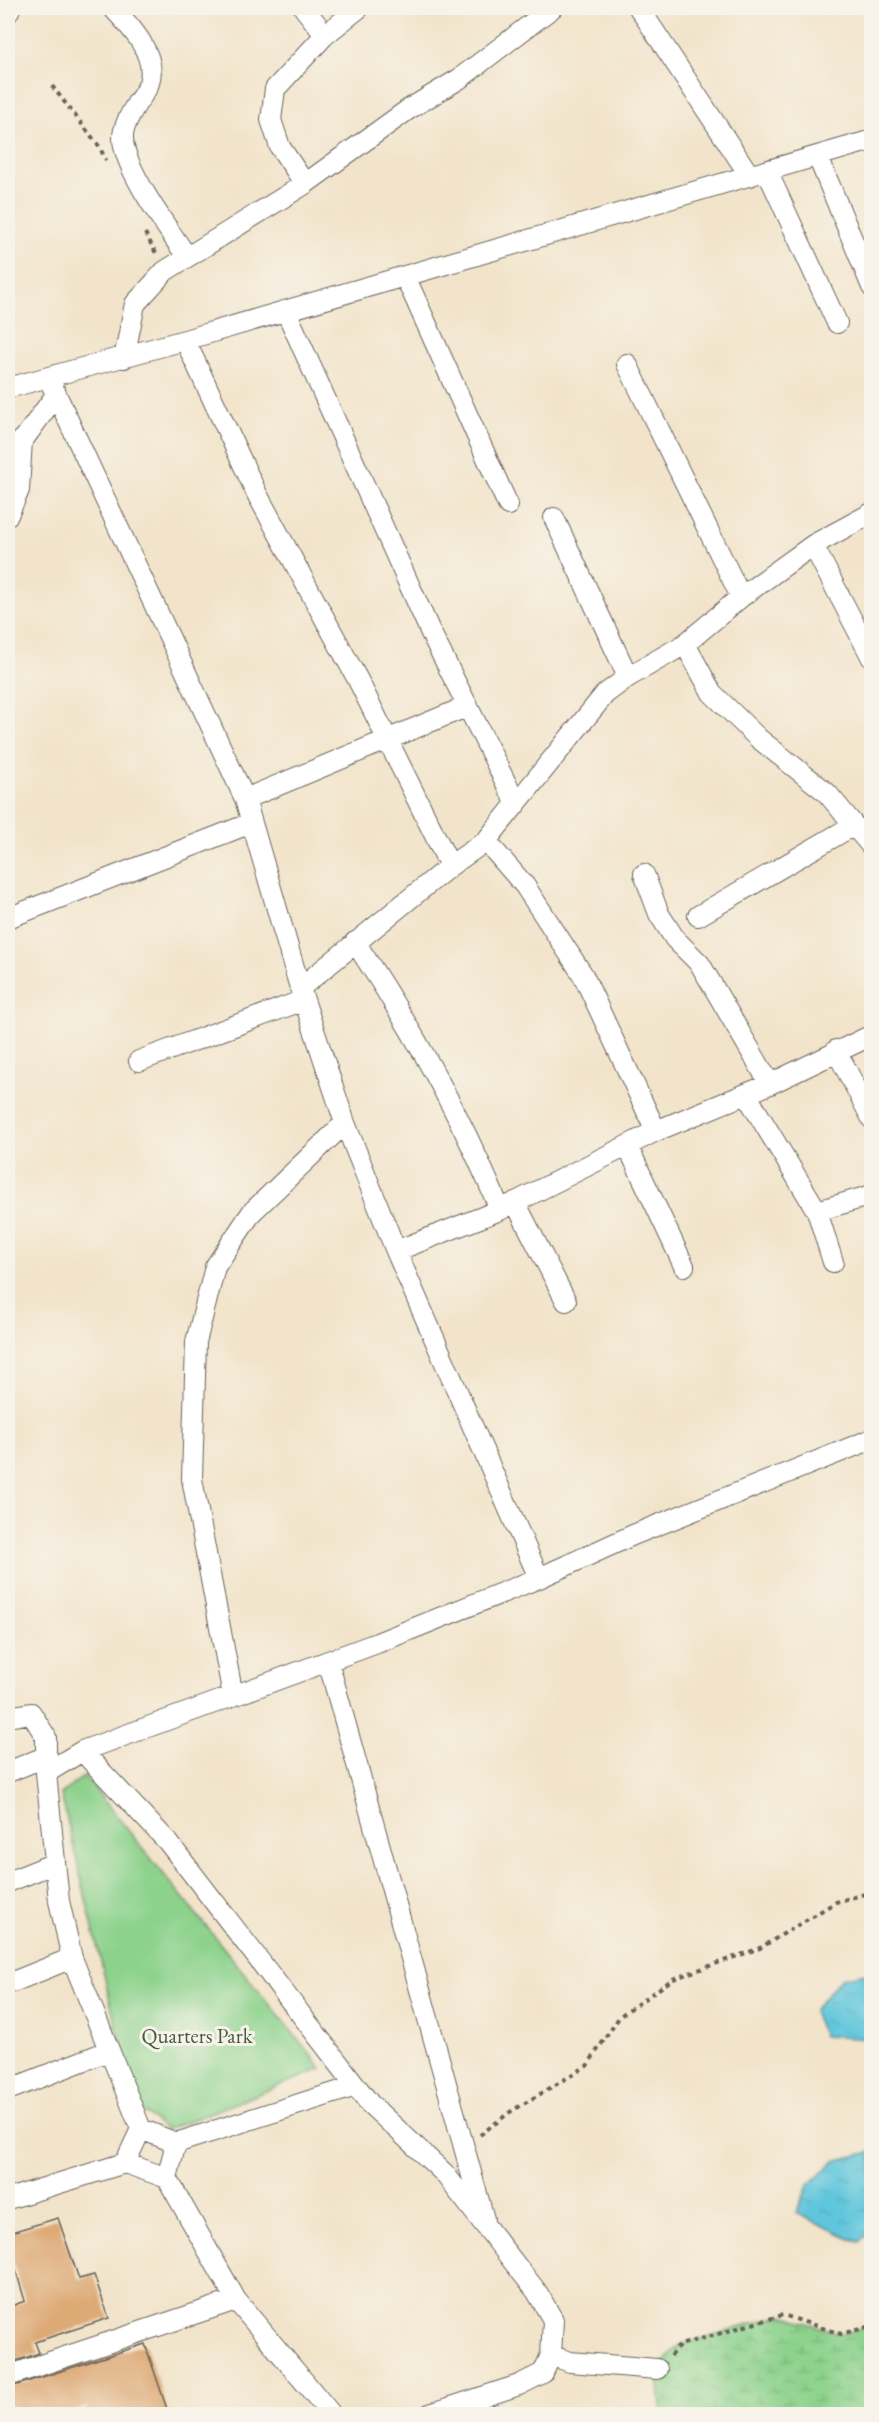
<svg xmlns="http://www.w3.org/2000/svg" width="879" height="2422" viewBox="0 0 879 2422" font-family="'EB Garamond',serif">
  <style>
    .wetland { fill: url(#wetland-marsh); stroke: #547754; stroke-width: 1.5 }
    .park { fill: #8cd28c; stroke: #547754; stroke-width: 1.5 }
    .water { fill: url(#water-ripples); stroke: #3d717c; stroke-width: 1.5 }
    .building { fill: #dda974 }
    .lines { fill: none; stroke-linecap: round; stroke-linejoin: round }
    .minor-casing { stroke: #676259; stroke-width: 22 }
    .path { stroke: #676259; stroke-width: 4; stroke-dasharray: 4.5 4.5; stroke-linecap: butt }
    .minor { stroke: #fff; stroke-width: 20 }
    .labels { text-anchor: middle; stroke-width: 6; stroke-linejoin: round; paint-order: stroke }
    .park-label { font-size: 21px; fill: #435c43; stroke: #f7f3e8 }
  </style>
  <defs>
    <pattern id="wetland-marsh" width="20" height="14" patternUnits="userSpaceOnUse" patternTransform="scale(1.5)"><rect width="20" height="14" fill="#8cd28c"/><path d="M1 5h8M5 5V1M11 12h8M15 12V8" fill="none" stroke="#78b478"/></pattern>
    <pattern id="water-ripples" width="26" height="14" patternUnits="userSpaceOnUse" patternTransform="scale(1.5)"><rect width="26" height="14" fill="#5ec6db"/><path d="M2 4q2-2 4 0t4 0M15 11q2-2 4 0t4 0" fill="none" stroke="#51aabb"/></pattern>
  </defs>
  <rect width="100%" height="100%" fill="#f7f3e8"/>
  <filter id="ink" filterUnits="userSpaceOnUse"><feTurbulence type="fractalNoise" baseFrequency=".0167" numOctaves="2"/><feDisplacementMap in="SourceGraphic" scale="12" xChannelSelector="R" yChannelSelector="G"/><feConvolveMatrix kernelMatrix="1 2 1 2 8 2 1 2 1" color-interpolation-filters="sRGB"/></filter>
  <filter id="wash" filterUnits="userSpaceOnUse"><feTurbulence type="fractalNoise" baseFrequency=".008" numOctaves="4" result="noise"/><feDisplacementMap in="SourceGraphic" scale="24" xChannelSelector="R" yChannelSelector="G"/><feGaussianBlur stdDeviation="1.35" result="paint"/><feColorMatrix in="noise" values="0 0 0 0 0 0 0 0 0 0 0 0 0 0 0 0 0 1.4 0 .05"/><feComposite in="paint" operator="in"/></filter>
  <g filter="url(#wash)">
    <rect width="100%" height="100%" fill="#f2e4cb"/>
    <path class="wetland" d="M783,2315l58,19 30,-8v88h-209l-5,-45 23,-24z"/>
    <path class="park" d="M84,1776l238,293 -156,61 -31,-25 -74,-311z"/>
    <path class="water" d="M871,1972v67l-48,-3 -10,-25 28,-33z
      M871,2152v79l-12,11 -63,-29 12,-27 26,-25z"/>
    <g id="blocks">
      <path class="building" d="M58,2218l21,61 15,-4 15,43 -74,24 4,11 -31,11v-57l17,-6 -17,-57v-11z
        M145,2344l24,71h-81l-1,-8 -22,8h-57v-27z"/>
    </g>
  </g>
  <g filter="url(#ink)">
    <use href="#blocks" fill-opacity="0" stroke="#676259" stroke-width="1.5"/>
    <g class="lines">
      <defs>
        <path id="minor" d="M113,8c17,18 45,47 36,75 -2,7 -8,14 -12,20 -5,8 -14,24 -14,34 -1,30 47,94 64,120
          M304,8l21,27
          M639,8l111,168
          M8,13l2,-5
          M818,157l54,130
          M767,171l70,152
          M305,184l-25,-37 -9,-27 4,-31 50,-54 34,-27
          M405,276l103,229
          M286,311l144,320 86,172
          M185,340l72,154 101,186 92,186
          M124,358l11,-54 30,-33 140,-87 104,-75 50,-30 93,-71
          M627,364l114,233
          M49,379l196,420 55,189 45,135 51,128 143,327
          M8,388l177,-48 687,-200
          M8,461l47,-65
          M8,515l11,-25 3,-50
          M554,518l74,159
          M813,545l59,113
          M685,644l27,49 46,45 69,55 45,54
          M245,799l223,-93
          M486,841l39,45 58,89 73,156
          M644,874l15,40 16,25 25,25 70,120
          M698,916l156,-91
          M8,918l243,-95
          M355,942c57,86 106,173 145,268
          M300,988l150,-122 36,-25 119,-147 23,-17 57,-33 56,-47 72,-52 59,-32
          M836,1050l36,69
          M139,1061l165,-61
          M746,1094l71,117 16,51
          M345,1123l-93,89 -37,55 -19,75 -4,137 41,217 -151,55 86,91 202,262 74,69 93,119 16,28 -2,35 19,7 87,7
          M628,1147l56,119
          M515,1202l51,99
          M817,1211l55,-16
          M396,1251l104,-41 156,-79 114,-47 102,-49
          M328,1661l156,558
          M233,1696l144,-53 162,-65 94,-43 239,-96
          M8,1717l23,-4 15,24v36l13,128 13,57 69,171 -16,34
          M8,1772l39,-16
          M46,1773l36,-22
          M8,1882l47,-19
          M8,1984l64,-26
          M8,2090l100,-39
          M176,2143l180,-57
          M167,2178l69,122 95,114
          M8,2199l117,-36 42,15 9,-35 -35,-14
          M8,2376l228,-76
          M430,2414l89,-29 24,-12 8,-18"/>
      </defs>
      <use href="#minor" class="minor-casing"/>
      <path class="path" d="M52,86l47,60 7,14
        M145,233l12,22
        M480,2135l30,-23 77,-46 33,-50 53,-37 87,-31 76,-46 36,-10
        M670,2356l10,-11 103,-30 58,19 31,-8"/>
      <use href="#minor" class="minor"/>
    </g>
  </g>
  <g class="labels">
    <g class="park-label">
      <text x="197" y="2043">Quarters Park</text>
    </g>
  </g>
  <rect width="879" height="2422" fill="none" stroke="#f7f3e8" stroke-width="30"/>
</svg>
